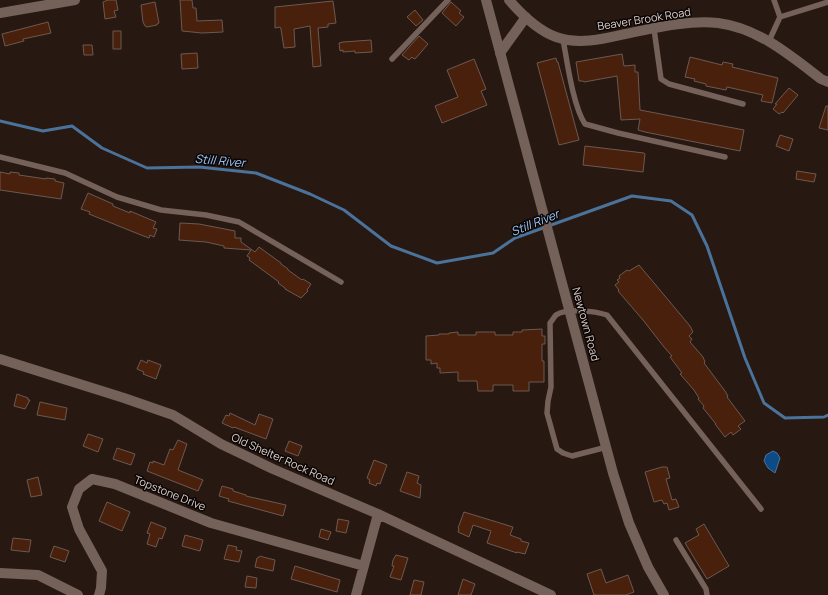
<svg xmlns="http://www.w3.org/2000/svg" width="828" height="595" viewBox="0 0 828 595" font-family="Manrope,sans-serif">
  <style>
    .water { fill: #0d4b86; stroke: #4a729a }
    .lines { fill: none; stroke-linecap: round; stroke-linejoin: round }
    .stream { stroke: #4a729a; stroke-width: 3 }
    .building { fill: #49200b; stroke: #6c5951 }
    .lane { stroke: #746159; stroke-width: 5.5 }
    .street { stroke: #746159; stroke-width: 10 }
    .secondary { stroke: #746159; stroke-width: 10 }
    .labels { text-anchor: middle; stroke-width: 3; stroke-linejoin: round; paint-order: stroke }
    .street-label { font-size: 11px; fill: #d9ceca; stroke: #0b0504 }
    .water-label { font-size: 12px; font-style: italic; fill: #9dcafe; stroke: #0b0504 }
  </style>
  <rect width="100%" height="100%" fill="#271811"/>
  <path class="water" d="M773,451l4,2 3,5 -5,15 -7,-5 -4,-7 2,-6z"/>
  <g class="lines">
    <path class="stream" d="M0,121l43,10 29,-5 30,22 45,20 52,-1 57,6 54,21 34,16 47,36 46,17 56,-10 22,-15 117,-42 39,5 21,14 15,31 38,112 19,45 21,15 39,-1 4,-2"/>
  </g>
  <path class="building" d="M108,0h8l2,10 -4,1 2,6 -11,2 -2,-17z
    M180,0h12l1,8h3l1,13 25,-1 1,12 -21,1 -20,-2z
    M333,1l3,22 -8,1v3l-10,1 3,38 -8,1 -3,-41 -16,3 1,18 -11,1 -3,-19 -1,-2 -5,1v-21z
    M155,2l4,21 -2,1v1l-10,2 -2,-1 -2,-4 -2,-17z
    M451,2l10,9 -2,2 5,4 -8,9 -14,-13z
    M415,10l8,10 -7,6 -9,-9z
    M48,22l3,11 -28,6 1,2 -19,5 -3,-12z
    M113,31h8v18h-8z
    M419,36l9,8 -12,14 -2,1 -2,-2 -3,3 -7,-5z
    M371,40l1,12 -17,1v-2l-12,1v-2l-3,1 -1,-8 4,-1z
    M83,45h9l1,10h-9z
    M197,53l1,15 -16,1 -1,-15z
    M622,54l2,12 11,-1v7h3l2,38 104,20 -4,21 -95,-19 -7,-2 2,-11 -19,1 -4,-44 -33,6 -1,-1h-4l-3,-19z
    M690,57l32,8 1,-3 10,2 -1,3 46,11 -6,25 -11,-2 2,-6 -36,-8 -1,3 -20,-4v-2l-12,-3 1,-2 -10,-2z
    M556,58l1,4h1l21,78 -20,5 -22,-82z
    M474,59l12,30 -5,2 6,14 -45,18 -7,-17 23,-9 -11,-27z
    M789,88l9,7 -15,18 -1,-1 -3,2 -6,-5 4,-5h-2z
    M826,106h2v24l-9,-2z
    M780,135l13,4 -4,12 -13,-5z
    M585,146l59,7 1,1 -2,18 -60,-7z
    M797,171l19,3 -2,8 -18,-3z
    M0,172l10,2v-2l9,1v2l27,4v-1l9,1v2l9,2 -3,16 -61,-9z
    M88,193l25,11v2l17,7v-2l26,11 -3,6 4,1 -3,8 -4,-2 -1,3 -8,-3 -52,-21 1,-2 -9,-3z
    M180,223l19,1 36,7v7h6v4l14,10 4,-5 22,16v1l7,5v1l14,10 1,-1 8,5 -4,6 1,1 -7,7 -16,-9v-1l-7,-5 1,-1 -30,-22 1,-2 -3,-2 4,-6 -27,-2v-2l-18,-4 -27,-2z
    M639,265l51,61 3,6 -4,4 3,3 -2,3 13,15 2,5 -1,1 21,28 3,5 -1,1 18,24 -7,5 3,3 -8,6 -2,-3 -6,5 -10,-13h1l-13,-16 1,-2 -6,-7 1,-1 -5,-8 -14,-16 2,-1 -12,-16 2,-1 -8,-9 -21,-27 -25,-29 1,-1 -4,-5 4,-3 -2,-2 3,-2 -1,-2 8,-6 2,1z
    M542,329v7h3v8h-3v17h2v21h-15v9h-16v-6h-20v6h-15l-1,-10h-19v-9l-18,1v-5h-3v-5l-6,1v-4h-5v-24l13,-1v-1h10v-1l9,-1v3h18v-3h19v3h18v-3h9v-2z
    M141,360l6,3 1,-3 13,5 -5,14 -13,-5 1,-2 -7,-3z
    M17,394l11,4v2h2l-5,9 -11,-3z
    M40,402l27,6 -2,12 -28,-5z
    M230,413l25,12 4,-11 14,5 -7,20 -32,-12 -1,1 -11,-5 4,-8 3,1z
    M88,434l15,5 -5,13 -15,-6z
    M178,440l9,4 -9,26 25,10 -5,11 -51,-20 3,-9 3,1v-2l11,4 6,-16 3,1z
    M289,441l13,5 -4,10 -13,-5z
    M117,448l18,6 -4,11 -18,-6z
    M374,460l13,5 -7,19 -3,-1 -1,3 -7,-3 1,-3 -3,-2z
    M662,467h5l3,11 -4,1 6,21 4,-1 3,8 -10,3 -2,-7 -3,1 -2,-4 -8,2 -9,-30z
    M407,472l12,4 -2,7 4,2 -1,13 -20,-7z
    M38,477l4,18 -11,2 -4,-17z
    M222,486l11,3v2l13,4v1l40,9 -3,11 -55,-15 1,-2 -10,-3z
    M107,502l23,10 -8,19 -23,-10z
    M464,512l49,15 -3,8 11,4v2l8,2 -4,11 -8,-2v1l-30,-10 4,-12 -18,-6 -4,12 -11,-5 1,-3 -1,-1z
    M338,519l11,2 -3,12 -10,-2z
    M151,522l15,6 -4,11 -3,-1 -3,9 -9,-3 3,-10 -3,-1z
    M704,524l25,42 -22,13 -22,-36 14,-8 -3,-6z
    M321,529l10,3 -3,8 -9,-3z
    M185,535l18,5 -3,11 -18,-5z
    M13,538l18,2 -2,12 -18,-2z
    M228,545l9,2 -1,3 6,1 -3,11 -15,-3z
    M54,546l15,5 -4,11 -15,-5z
    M396,555l12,3 -7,22 -11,-3 4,-11h-2l1,-6z
    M261,556l2,1 12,3 -2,11 -18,-4 2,-9z
    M295,566l45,14 -3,12 -46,-13z
    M601,569l5,14 22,-8 6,17 -8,3h-32l-7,-21z
    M247,576l10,2 -1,10 -11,-1z
    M463,579l12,5 -4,11h-13z
    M414,580l10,2 -3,13h-11z"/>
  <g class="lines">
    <path class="lane" d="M780,17l48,-15
      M654,29l7,50 8,5 74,20
      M563,39c4,22 10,67 22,85l33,9 107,24
      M769,41l11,-24 -6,-17
      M392,59l56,-59
      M0,157l65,16 52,24 44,13 45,5 33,7 102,60
      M607,447l-35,9 -9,-3 -6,-4 -10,-36 1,-12 3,-14 -1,-64c2,-2 4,-6 6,-8 10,-7 39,-4 51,0l154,194
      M676,540l30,49 1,6"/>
    <path class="street" d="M509,0c13,15 28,30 47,37 22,8 47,2 69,-3 30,-6 62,-14 93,-11 40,5 72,32 103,56l7,3
      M0,13l75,-13
      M500,53l26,-36
      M0,359l124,39 49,17 48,29 52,25 105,45 173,81
      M0,573l38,2 40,20
      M99,595l2,-7 1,-17 -23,-42 -7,-22 7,-18 13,-10 23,5 96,39 153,43
      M356,595l22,-81"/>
    <path class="secondary" d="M486,0l127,473 16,50 19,44 16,28"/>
  </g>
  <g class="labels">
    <g class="street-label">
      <text transform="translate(644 19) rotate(-9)" y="4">Beaver Brook Road</text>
      <text transform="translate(586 324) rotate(75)" y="4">Newtown Road</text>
      <text transform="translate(283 459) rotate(24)" y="4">Old Shelter Rock Road</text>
      <text transform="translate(170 493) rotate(22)" y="4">Topstone Drive</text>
    </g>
    <g class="water-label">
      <text transform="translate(220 161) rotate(5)" y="4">Still River</text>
      <text transform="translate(535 223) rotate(-22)" y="4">Still River</text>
    </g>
  </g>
</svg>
